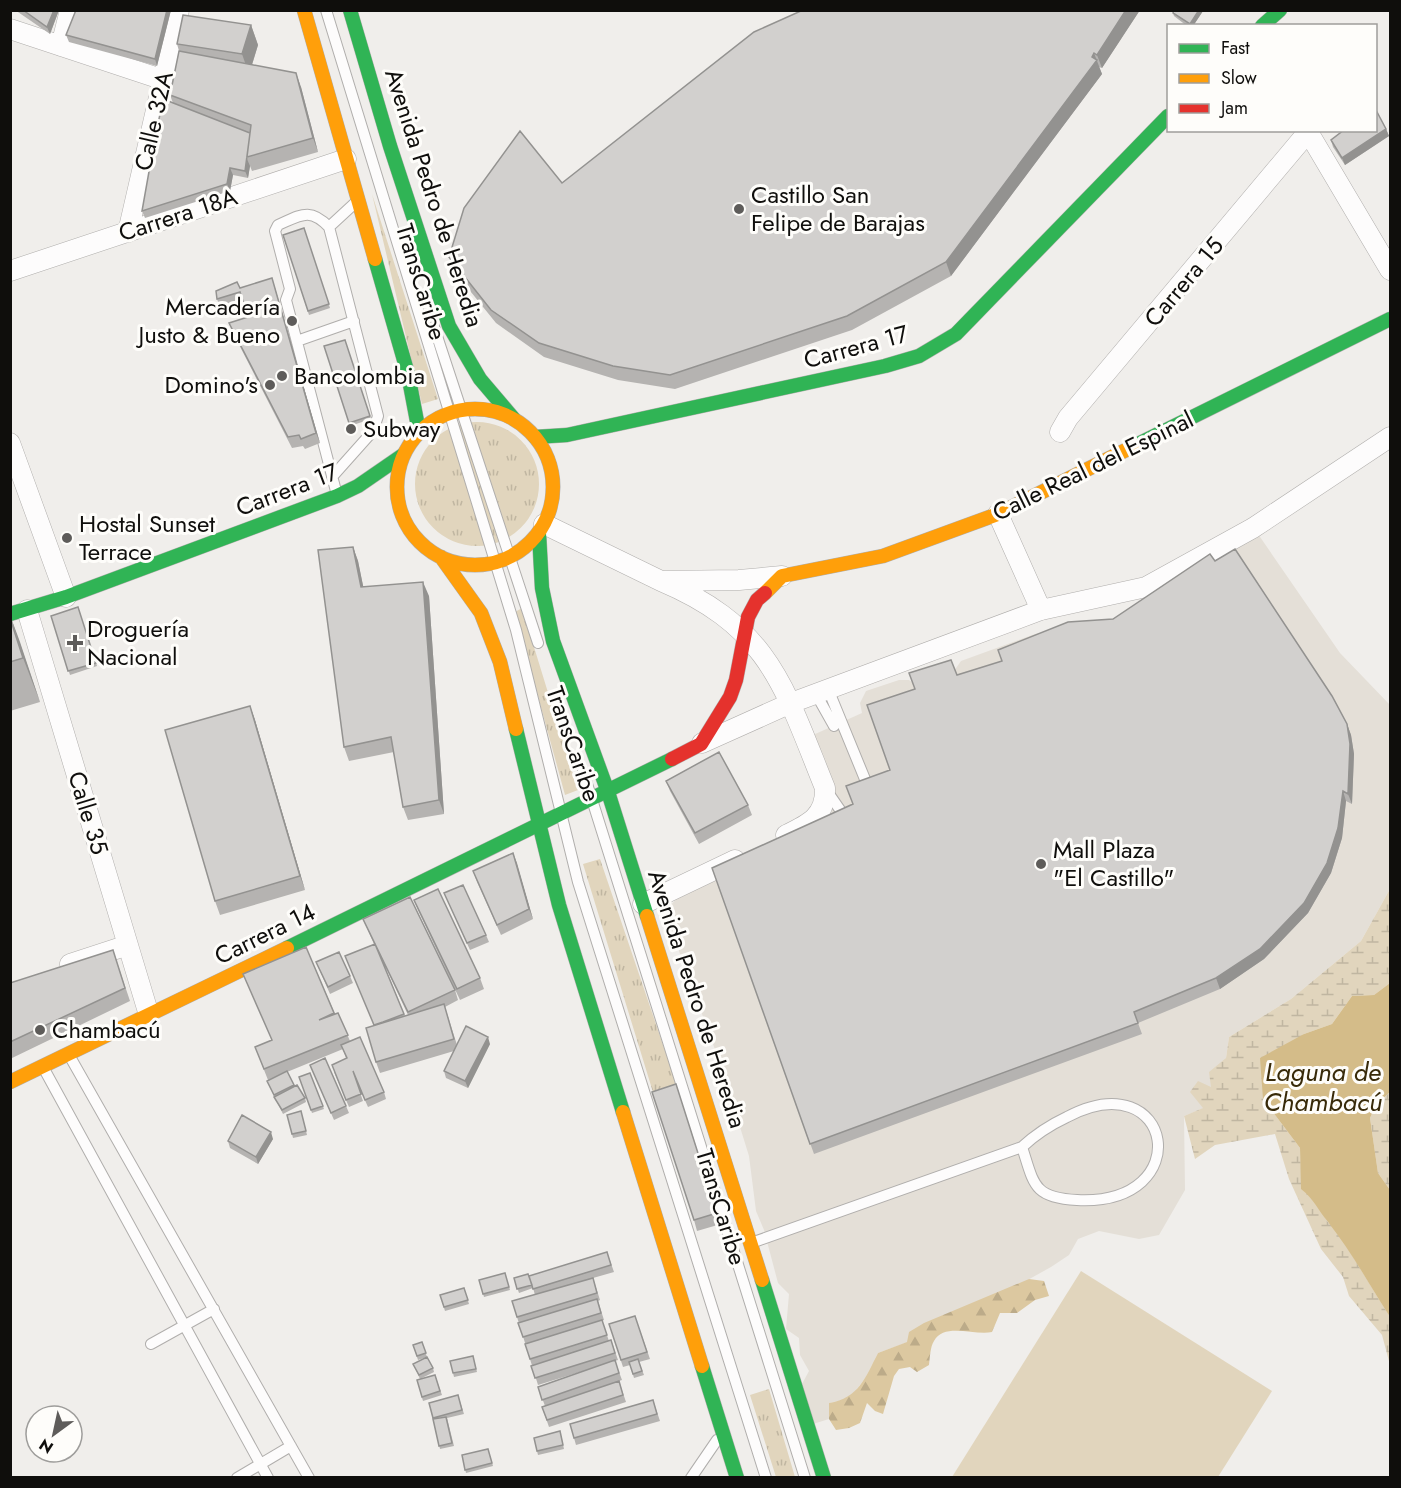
<svg xmlns="http://www.w3.org/2000/svg" width="1401" height="1488" viewBox="0 0 1401 1488" font-family="Jost,sans-serif">
  <style>
    .built { fill: #e4dfd7 }
    .grass { fill: url(#grass-tufts) }
    .forest { fill: url(#forest-firs) }
    .wetland { fill: url(#wetland-marsh) }
    .pitch { fill: #e1d5bd }
    .water { fill: #d4bc89 }
    .lines { fill: none; stroke-linecap: round; stroke-linejoin: round }
    .lane-casing { stroke: #b0aeac; stroke-width: 12 }
    .street-casing { stroke: #b0aeac; stroke-width: 21 }
    .fast-casing { stroke: #b0aeac; stroke-width: 15 }
    .slow-casing { stroke: #b0aeac; stroke-width: 15 }
    .jam-casing { stroke: #b0aeac; stroke-width: 15 }
    .lane { stroke: #fdfcfc; stroke-width: 10 }
    .street { stroke: #fdfcfc; stroke-width: 20 }
    .fast { stroke: #30b455; stroke-width: 14 }
    .slow { stroke: #ff9f0a; stroke-width: 14 }
    .jam { stroke: #e5322d; stroke-width: 14 }
    .wall { fill: #b5b3b1; fill-rule: evenodd }
    .shaded-wall { fill: #939290 }
    .building { fill: #d2d0ce; stroke: #939290; stroke-width: 1.5 }
    .poi-dot { fill: #5e5c5a; stroke: #fefdfa; stroke-width: 2 }
    .labels { text-anchor: middle; stroke-width: 6; stroke-linejoin: round; paint-order: stroke }
    .street-label { font-size: 24px; fill: #0f0e0c; stroke: #fefdfa }
    .poi-label { font-size: 24px; fill: #0f0e0c; stroke: #fefdfa; text-anchor: start }
    .water-label { font-size: 26px; font-style: italic; fill: #382a09; stroke: #fefdfa }
  </style>
  <defs>
    <pattern id="grass-tufts" width="24" height="20" patternUnits="userSpaceOnUse" patternTransform="scale(1.5)"><rect width="24" height="20" fill="#e1d5bd"/><path d="M3 7l-1-3M5 7V3M7 7l1-3M15 17l-1-3M17 17v-4M19 17l1-3" fill="none" stroke="#c0b6a1"/></pattern>
    <pattern id="forest-firs" width="22" height="20" patternUnits="userSpaceOnUse" patternTransform="scale(1.5)"><rect width="22" height="20" fill="#dcc8a0"/><path d="M5 1l3.5 6h-7zM16 11l3.5 6h-7z" fill="#bcab89"/></pattern>
    <pattern id="wetland-marsh" width="20" height="14" patternUnits="userSpaceOnUse" patternTransform="scale(1.5)"><rect width="20" height="14" fill="#e1d5bd"/><path d="M1 5h8M5 5V1M11 12h8M15 12V8" fill="none" stroke="#c0b6a1"/></pattern>
  </defs>
  <rect width="100%" height="100%" fill="#f0eeeb"/>
  <path class="built" d="M1258,534l82,119 50,52v184l-29,52 -70,58 -62,38 -3,21 -22,50 -20,8 1,74 -26,45 -20,4 -40,-8 -21,8 -9,16 -18,12 -36,20 -51,21 -56,34 -30,11 -12,24 -12,16 -9,7 -16,3v16l-16,5 -11,-40 7,-13 -9,-16 -1,-17 -13,-9 3,-35 -11,-11 -14,-53 -8,-19 -7,-55 -28,-90 -53,-145 2,-15 9,-10 146,-73 9,-16 -21,-72 49,-22 -2,-10 6,-12 33,-11h10l4,3 41,-12 7,-10 74,-27 37,-7 48,-3z"/>
  <path class="grass" d="M372,194l66,205 -16,5z
    M415 484a62 62 0 1 1 124 0a62 62 0 1 1-124 0Z
    M522,608l56,182 -13,5 -50,-183z
    M600,859l80,236 -24,7 -73,-238z
    M769,1389l26,88h-19l-26,-82z"/>
  <path class="forest" d="M1029,1279l15,2 5,15 -14,4 -18,13h-17l-8,19c-17,4 -48,-10 -58,9 -4,6 -4,17 -5,24l-12,7 -7,-5 -11,2 -5,7 -11,38 -8,-3 -8,-8 -7,20 -11,5 -13,2 -7,-11v-16c30,-5 36,-25 49,-50l29,-11 2,-10 15,-9z"/>
  <path class="wetland" d="M1390,889v94l-16,12 -22,1 -20,28 -28,10 -41,65 37,49 2,41 12,10 13,22 12,13 51,83v48l-8,-30 -33,-39 -6,-19 -22,-28 -32,-70 -14,-45 -60,11 -20,14 -11,-43 19,-8 -13,-16 8,-11 13,6 -2,-15 17,-14 3,-21 62,-38 70,-58z
    M1390,1092v98l-12,-17 -8,-55 6,-13z"/>
  <path class="pitch" d="M1081,1271l191,120 -54,86h-266z"/>
  <path class="water" d="M1390,983v109l-14,13 -6,13 8,55 12,17v127c-20,-31 -39,-66 -62,-95 -10,-12 -14,-23 -27,-33l-1,-41 -37,-49 -3,-41 44,-24 28,-10 20,-28 22,-1z"/>
  <g class="lines">
    <defs>
      <path id="lane" d="M326,10l190,620 62,252 188,596
        M329,227l26,-24
        M434,327l104,316
        M297,341l57,-20
        M332,477l41,-46 5,-15 -49,-189c-19,-20 -28,-12 -51,-2l-3,6 15,58 -4,11 51,195
        M828,689l41,100
        M816,694l18,32
        M583,771l222,707
        M827,791l20,29
        M69,1055l240,423
        M43,1067l225,411
        M754,1242l268,-95c14,-13 28,-22 45,-30 106,-56 132,89 10,83 -44,-2 -43,-16 -55,-53
        M151,1344l63,-35
        M237,1478l54,-32
        M691,1478l26,-38"/>
      <path id="street" d="M10,29l154,51
        M61,46l9,-36
        M1307,130l83,140
        M128,232l51,-222
        M10,271l336,-112
        M1060,432l8,-14 240,-286
        M10,443l56,154
        M998,514l43,96
        M544,524l117,57 78,-1 43,-4
        M661,581c109,46 123,106 164,207 1,28 -16,36 -39,47
        M27,610l122,405
        M702,743l89,-40 250,-93 105,-23 107,-59 137,-91
        M643,904l92,-44
        M70,964l58,-19"/>
      <path id="fast" d="M350,10l40,136 59,180 31,53 34,40
        M1262,26l18,-16
        M375,259l33,115 11,58
        M535,437l32,-2 318,-69 34,-10 37,-22 212,-218
        M1134,446l256,-127
        M539,533l3,55 11,53 55,151 39,124
        M10,614l56,-17 271,-101 21,-10 45,-31
        M516,729l43,176 64,207
        M287,948l385,-189
        M762,1280l62,198
        M702,1366l35,112"/>
      <path id="slow" d="M304,10l71,249
        M397 487a78 78 0 1 1 156 0a78 78 0 1 1-156 0Z
        M441,557l40,56 19,49 16,67
        M765,593l17,-17 101,-20 115,-42 136,-68
        M647,916l115,364
        M10,1082l277,-134
        M623,1112l79,254"/>
      <path id="jam" d="M672,759l29,-15 29,-47 6,-17 12,-63 9,-17 8,-7"/>
    </defs>
    <use href="#lane" class="lane-casing"/>
    <use href="#street" class="street-casing"/>
    <use href="#fast" class="fast-casing"/>
    <use href="#slow" class="slow-casing"/>
    <use href="#jam" class="jam-casing"/>
    <use href="#lane" class="lane"/>
    <use href="#street" class="street"/>
    <use href="#fast" class="fast"/>
    <use href="#slow" class="slow"/>
    <use href="#jam" class="jam"/>
  </g>
  <path class="wall" d="M15,10h44l-9,24z
    M76,10h95l-14,56 -88,-24 -3,-7z
    M1140,10l-38,58 -3,-1 3,7 -151,202 -99,54 -177,59 -57,-9 -74,-23 -48,-34 -42,-52 -5,-14 113,-74z
    M1174,10h28l1,1 -10,15h-6l-13,-10 -1,-3z
    M251,25l7,20 -6,20 49,22 17,65 -66,19 -2,-5 -2,12 -15,-3 -3,16 -85,27 -3,-7 31,-108 -3,-8 9,-44 -2,-7z
    M1386,129l3,7 -44,29 -12,-18 -2,-7z
    M304,228l26,80 -21,7 -26,-80z
    M240,288h35l45,155 -15,6 -2,-3 -11,2 -59,-115 -4,-10 19,-6 -5,-14 -22,7 -4,-11z
    M345,340l26,79 -21,7 -26,-80z
    M353,547l5,14 5,25 66,10 15,218 -36,6 -5,-13 -9,-55 -45,9 -5,-14z
    M78,607l19,59 -27,9 -19,-59z
    M10,615l30,87 -30,9z
    M957,675l390,49 4,11 3,19 -2,50 -6,-3 -4,37 -11,35 -23,40 -44,46 -44,30 -82,34 4,11 -328,120 -102,-286 141,-64 37,-34 25,-81z
    M250,706l5,14 50,170 -85,25 -5,-14z
    M666,781l82,24 4,10 -53,29 -29,-53z
    M513,853l20,66 -32,16 -24,-53 -4,-11z
    M444,893l42,42 3,7 -19,8z
    M414,900l66,78 4,11 -24,11 -42,-90z
    M363,919l92,71 3,10 -13,7 12,38 33,-1 -22,44 -22,-10 -2,-7 10,-20 -74,22 -4,-11 -3,-37 1,-81zM380,955l28,60 -3,1z
    M306,947l29,67 3,-1 12,28 34,51 2,7 -18,8 -13,-29 8,23 -14,6 -15,-35 12,-14 -3,-9 -56,23 7,14 11,12 1,4 -23,12 -7,-14 -9,-19 1,-1 -13,-33 17,-7 -29,-66z
    M113,950l17,51 -120,58v-76z
    M316,962l34,14 3,7 -23,11z
    M310,1065l36,41 3,7 -15,7z
    M310,1073l14,36 -12,4 -13,-36z
    M676,1084l45,140 -24,7 -3,-11z
    M302,1115l5,20 -14,3 -1,-4z
    M273,1139l-15,25 -28,-16 -2,-7z
    M607,1252l7,20 -21,6 7,22 -2,1 6,19 -2,1 7,20 2,-1 7,20 -3,1 7,19 -3,1 7,21 -77,25 -7,-20 3,-1 -7,-19 58,-20 -58,18 -21,-68 18,-22 -2,-7 -14,5 -5,-15 15,-2z
    M505,1273l5,17 -26,7 -5,-17z
    M464,1288l5,16 -24,7 -5,-16z
    M635,1316l15,43 -11,3 5,13 -10,3 -4,-13 -7,2 -14,-43z
    M422,1342l5,15 -9,3 -5,-15z
    M473,1356l4,16 -23,5 -1,-4z
    M413,1364l20,4 1,4 -14,7z
    M435,1375l7,20 -19,6 -6,-21z
    M458,1395l6,19 -17,4 7,28 -14,3 -11,-46z
    M653,1400l7,21 -84,24 -6,-21z
    M560,1431l4,18 -26,6 -1,-4z
    M488,1449l5,17 -27,7 -4,-18z"/>
  <path class="shaded-wall" d="M54,10h5l-9,24 -3,-7z
    M167,10h4l-14,56 -2,-7z
    M1126,10h14l-38,58 -5,-13z
    M1199,10h3l1,1 -10,15h-3v-2z
    M251,25l7,20 -9,29 -7,-20z
    M1094,53l8,21 -151,202 -5,-14z
    M296,73l5,14 17,65 -5,-14z
    M1386,129l3,7 -44,29 -3,-7z
    M247,159l3,7 -2,12 -3,-7z
    M230,168l3,7 -3,16 -3,-7z
    M272,278l3,10 45,155 -4,-10z
    M353,547l5,14 8,39 -5,-13z
    M423,582l6,14 15,218 -5,-14z
    M10,615l10,27 20,60 -17,-44z
    M250,706l5,14 50,170 -5,-14z
    M1347,724l4,11 3,19 -2,50 -4,-10z
    M1343,791l3,10 -4,37 -11,35 -23,40 -44,46 -44,30 -4,-11z
    M513,853l4,10 16,56 -4,-10z
    M488,1037l2,7 -22,44 -3,-7z
    M271,1132l2,7 -15,25 -2,-7z"/>
  <path class="building" d="M23,10h31l-7,17z
    M76,10h91l-12,49 -89,-24z
    M803,10h323l-29,45 -3,-2 -2,4 5,3 -151,202 -99,54 -177,59 -57,-9 -74,-23 -48,-33 -42,-53 15,-49 56,-77 42,52 192,-151z
    M1174,10h25l-9,14 -17,-11z
    M183,15l68,10 -9,29 -65,-10z
    M179,51l117,22 17,65 -66,19 4,-32 -81,-30z
    M163,99l87,34 -5,38 -15,-3 -3,16 -85,27 11,-62z
    M1376,110l10,19 -44,29 -11,-18 13,-10h32z
    M304,228l25,76 -21,7 -25,-76z
    M272,278l44,155 -15,6 -2,-4 -11,2 -59,-114 19,-6 -8,-25 -23,7 -1,-8 21,-9 3,6z
    M345,340l25,76 -21,7 -25,-77z
    M353,547l8,40 62,-5 16,218 -36,7 -12,-70 -47,10 -26,-197z
    M1235,549l97,147 15,28 3,20 -2,50 -5,-3 -5,37 -11,35 -23,40 -44,46 -44,29 -82,34 4,11 -328,121 -98,-276 141,-64 -7,-18 44,-16 -23,-65 48,-16 -6,-16 42,-13 6,15 45,-14 -4,-11 70,-28 45,-3 97,-65 5,7z
    M78,607l18,56 -28,8 -17,-55z
    M10,618l13,40 -13,4z
    M250,706l50,170 -85,25 -50,-171z
    M719,752l29,53 -53,28 -29,-52z
    M513,853l16,56 -32,16 -24,-54z
    M463,885l23,50 -19,8 -23,-50z
    M438,889l42,89 -23,11 -43,-89z
    M410,897l45,93 -47,22 -45,-93z
    M375,944l29,70 -21,8 -9,3 -29,-69z
    M306,947l28,66 -15,7 19,-7 10,22 -84,34 -9,-22 17,-7 -29,-66z
    M113,950l12,38 -115,54v-59z
    M339,952l11,24 -22,11 -12,-25z
    M444,1004l10,35 -78,23 -10,-34z
    M466,1026l22,11 -23,44 -21,-10z
    M360,1037l24,55 -19,8 -12,-29 8,23 -15,6 -14,-35 15,-7 -6,-13z
    M325,1058l21,48 -15,7 -21,-48z
    M287,1071l7,14 -20,10 -7,-14z
    M310,1073l13,33 -12,4 -12,-33z
    M676,1084l41,129 -23,7 -42,-128z
    M297,1085l8,13 -23,12 -8,-13z
    M301,1111l5,20 -14,3 -5,-19z
    M242,1115l29,17 -15,25 -28,-16z
    M607,1252l4,13 -78,24 -4,-13z
    M505,1273l4,14 -26,7 -4,-14z
    M528,1274l4,11 -15,4 -3,-11z
    M593,1278l4,15 -80,24 -5,-16z
    M464,1288l4,12 -24,7 -4,-12z
    M597,1299l4,14 -78,24 -5,-14z
    M635,1316l12,36 -26,8 -12,-36z
    M602,1320l5,15 -77,24 -5,-15z
    M611,1340l4,13 -80,25 -4,-12z
    M422,1342l4,11 -9,3 -4,-11z
    M473,1356l3,13 -23,4 -3,-12z
    M427,1357l6,11 -14,7 -6,-11z
    M638,1359l4,12 -9,3 -4,-12z
    M615,1360l4,13 -77,27 -4,-13z
    M435,1375l5,16 -18,6 -5,-17z
    M619,1381l4,14 -76,25 -5,-13z
    M458,1395l4,15 -29,8 -4,-15z
    M653,1400l4,14 -83,24 -4,-14z
    M446,1417l6,26 -13,3 -6,-27z
    M560,1431l3,14 -26,6 -3,-13z
    M488,1449l4,14 -27,7 -3,-15z"/>
  <g class="poi-dot">
    <circle cx="739" cy="209" r="6"/>
    <circle cx="292" cy="321" r="6"/>
    <circle cx="282" cy="376" r="6"/>
    <circle cx="270" cy="385" r="6"/>
    <circle cx="351" cy="429" r="6"/>
    <circle cx="67" cy="538" r="6"/>
    <path d="M72 634h6v6h6v6h-6v6h-6v-6h-6v-6h6z"/>
    <circle cx="1041" cy="864" r="6"/>
    <circle cx="40" cy="1030" r="6"/>
  </g>
  <g class="labels">
    <g class="street-label">
      <text transform="translate(154 121) rotate(-77)" y="8">Calle 32A</text>
      <text transform="translate(434 198) rotate(72)" y="8">Avenida Pedro de Heredia</text>
      <text transform="translate(178 215) rotate(-18)" y="8">Carrera 18A</text>
      <text transform="translate(421 282) rotate(73)" y="8">TransCaribe</text>
      <text transform="translate(1184 282) rotate(-50)" y="8">Carrera 15</text>
      <text transform="translate(856 347) rotate(-15)" y="8">Carrera 17</text>
      <text transform="translate(1093 466) rotate(-26)" y="8">Calle Real del Espinal</text>
      <text transform="translate(287 490) rotate(-21)" y="8">Carrera 17</text>
      <text transform="translate(573 744) rotate(71)" y="8">TransCaribe</text>
      <text transform="translate(88 813) rotate(73)" y="8">Calle 35</text>
      <text transform="translate(265 934) rotate(-26)" y="8">Carrera 14</text>
      <text transform="translate(697 999) rotate(72)" y="8">Avenida Pedro de Heredia</text>
      <text transform="translate(721 1207) rotate(73)" y="8">TransCaribe</text>
    </g>
    <g class="poi-label">
      <text x="751" y="203">Castillo San<tspan x="751" dy="28">Felipe de Barajas</tspan></text>
      <text x="280" y="315" text-anchor="end">Mercadería<tspan x="280" dy="28">Justo &amp; Bueno</tspan></text>
      <text x="294" y="384">Bancolombia</text>
      <text x="258" y="393" text-anchor="end">Domino's</text>
      <text x="363" y="437">Subway</text>
      <text x="79" y="532">Hostal Sunset<tspan x="79" dy="28">Terrace</tspan></text>
      <text x="87" y="637">Droguería<tspan x="87" dy="28">Nacional</tspan></text>
      <text x="1053" y="858">Mall Plaza<tspan x="1053" dy="28">"El Castillo"</tspan></text>
      <text x="52" y="1038">Chambacú</text>
    </g>
    <g class="water-label">
      <text x="1323" y="1081">Laguna de<tspan x="1323" dy="30">Chambacú</tspan></text>
    </g>
  </g>
  <rect width="1401" height="1488" fill="none" stroke="#0f0e0c" stroke-width="24"/>
  <rect x="1167" y="24" width="210" height="108" fill="#fefdfa" stroke="#9e9d9b" stroke-width="1.5"/>
  <rect x="1179" y="44" width="30" height="9" fill="#30b455" stroke="#9e9d9b" stroke-width="1.5"/>
  <text x="1221" y="54" font-size="18" fill="#0f0e0c">Fast</text>
  <rect x="1179" y="74" width="30" height="9" fill="#ff9f0a" stroke="#9e9d9b" stroke-width="1.5"/>
  <text x="1221" y="84" font-size="18" fill="#0f0e0c">Slow</text>
  <rect x="1179" y="104" width="30" height="9" fill="#e5322d" stroke="#9e9d9b" stroke-width="1.5"/>
  <text x="1221" y="114" font-size="18" fill="#0f0e0c">Jam</text>
  <g transform="translate(54 1434) rotate(213)"><circle r="28" fill="#fefdfa" stroke="#9e9d9b" stroke-width="1.5"/>
  <path d="M0-4.5L10 22L0 15L-10 22Z" fill="#5e5c5a"/>
  <text y="-9" font-size="16" font-weight="bold" text-anchor="middle" fill="#0f0e0c">N</text>
  </g>
</svg>
